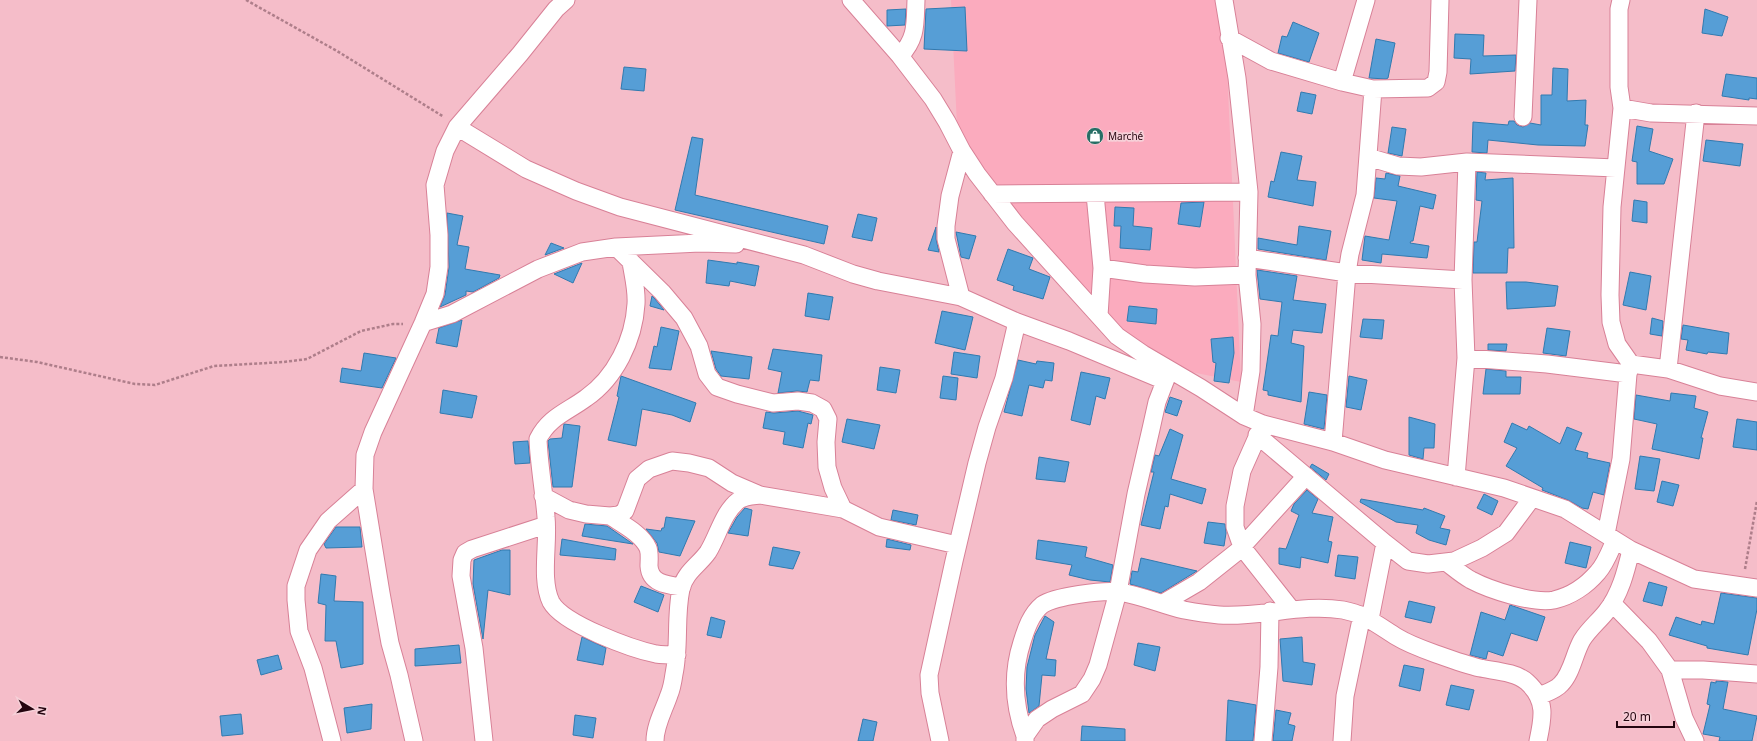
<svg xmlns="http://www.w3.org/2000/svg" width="1757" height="741" viewBox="0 0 1757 741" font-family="'Noto Sans',sans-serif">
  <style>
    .built { fill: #fbabbe }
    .building { fill: #569ed6; stroke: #317aaf }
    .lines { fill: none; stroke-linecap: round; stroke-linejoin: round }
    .street-casing { stroke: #d88197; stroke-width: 19 }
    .path { stroke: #ae7e8a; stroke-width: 2.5; stroke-dasharray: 3 2; stroke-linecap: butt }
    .street { stroke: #fff; stroke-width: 17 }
    .labels { text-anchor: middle; stroke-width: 3.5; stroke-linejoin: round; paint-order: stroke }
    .poi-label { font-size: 10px; fill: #24050f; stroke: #f6d0d8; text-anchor: start }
  </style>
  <rect width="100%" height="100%" fill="#f5bdc9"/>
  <path class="built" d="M951,0h273l17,382 -55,-11 -69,-35 -159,-189z"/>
  <path class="building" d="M965,7l2,44 -43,-2 2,-40z
    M906,9l-1,16 -18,1v-16z
    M1705,9l23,8 -6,19 -20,-3z
    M1293,22l26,11 -10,29 -31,-9 4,-17 5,1z
    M1455,34l29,1 -1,21 33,-1 -1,16 -45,3 1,-15 -17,-1z
    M1376,39l19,4 -7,35 -2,1 -17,-1z
    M624,67l22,2 -2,22 -23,-2z
    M1553,68l15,1 -1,32 19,-1 -1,25h3l-3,21 -47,-1 -50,-5 -1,13 -15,-1 1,-30 35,3 1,-4h5l3,4 6,2 7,-4 11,2v-30h11z
    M1726,74l31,4v21l-8,-1v2l-27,-4z
    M1301,92l15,3 -4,19 -15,-3z
    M1637,126l16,3 -4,22 24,8 -9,25h-27v-22l-5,-1z
    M1392,127l14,2 -4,27 -14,-3z
    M692,137l11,2 -8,56 133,31 -4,18 -149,-34z
    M1706,140l37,4 -3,22 -37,-5z
    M1281,152l21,4 -5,24 19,2 -3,24 -45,-9 3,-16 3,1z
    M1477,172l9,1 -1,7 28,-2 1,70h-6l-1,25h-34l1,-31h3l5,-41 -6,-1z
    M1386,173l14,3 -2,10 38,9 -3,14 -13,-3 -7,35h-2l-1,2 19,3 -2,12 -45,-4 -1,9 -19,-3 3,-24 24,4 8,-39 -23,-3 2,-20 9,1z
    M1634,200l13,2v21l-15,-2z
    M1204,202l-4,25 -22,-3 3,-21z
    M1115,207l19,1 -1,18 19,2 -2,22 -30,-2 1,-22h-7z
    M447,213l16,3 -6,29 12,2 -4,22 35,6 -1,3 -26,14 -7,-1v4l-26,12 5,-12 4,-28z
    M858,214l19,4 -5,23 -20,-4z
    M1299,226l32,5 -5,29 -68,-11v-11l39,7z
    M936,227v12l3,13 -11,-2z
    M956,232l20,4 -7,23 -8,-2z
    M551,243l13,5 -19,7z
    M1008,249l25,9 -4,11 21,8 -7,22 -30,-9 1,-4 -17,-6z
    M708,260l29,4v-2l22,4 -4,20 -25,-5 -1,5 -23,-3z
    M582,263l-9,20 -19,-9z
    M1257,270l40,6 -4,24 33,4 -4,29 -29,-3 -2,13 13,3 -3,56 -33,-7v-4l-5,-1 8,-55 7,1 4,-34 -22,-3z
    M1630,272l21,4 -5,34 -23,-5z
    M1506,282h20l32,4 -3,20 -48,3z
    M808,293l25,4 -4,23 -24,-4z
    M652,296l3,3 9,11 -14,-4z
    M1129,306l28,3 -1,15 -29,-3z
    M942,311l31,6 -8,33 -30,-7z
    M1652,318l11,3 -1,15 -12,-2z
    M1363,319l21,1 -2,19 -22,-2z
    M462,320l-5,27 -21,-4 3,-15z
    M1683,325l46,8 -2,21 -19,-2 -1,2 -21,-4 2,-10 -7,-1z
    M661,327l18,4 -8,39 -22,-2 5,-22 3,1z
    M1547,328l23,3 -4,25 -23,-3z
    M1233,337l1,16 -5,30 -15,-2 2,-18 -3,-1 -2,-23z
    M1488,344h19l-1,7 -18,-1z
    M773,349l49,6 -3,26 -9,-1 -3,12 -10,-1 -19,2 4,-21 -14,-3z
    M711,351l41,6 -3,22 -28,-3 -5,-7z
    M954,352l26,4 -3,22 -26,-4z
    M364,353l32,5 -14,30 -42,-6 2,-14 19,3z
    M1018,360l18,4 1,-3 17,2 -2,18 -7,-1 -2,8 -14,-3 -7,31 -18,-4z
    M880,367l20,3 -4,23 -19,-3z
    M1486,369l20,2v6h15l-1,17h-37z
    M1081,372l29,6 -5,21 -9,-3 -6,29 -19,-5z
    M621,376l75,27 -6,19 -18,-7 -30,-6 -6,37 -28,-6 11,-43 -2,-1z
    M943,376l15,2 -2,22 -16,-2z
    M1349,376l18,4 -6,30 -15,-3z
    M443,390l34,6 -5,22 -32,-5z
    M1309,392l18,3 -3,34 -20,-5z
    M1671,393l25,3 -2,12 14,4 -7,26h2l-4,21 -47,-10 5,-25 -23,-5 2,-24 34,6z
    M1170,397l12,4 -5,15 -12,-4z
    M798,411l15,4 -2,9 -3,-1 -5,25 -20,-4 2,-12 -22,-4 3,-16 8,1z
    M1409,417l26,7 -1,24h-10l-1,11 -14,-4z
    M847,419l33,6 -6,24 -32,-7z
    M1737,419l20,3v28l-24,-3z
    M1512,423l15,7 2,-4 31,18 7,-17 15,6 -7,17 13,3 -1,5 23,5 -6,32 -11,-3 -5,17 -6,-1 -14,-8 -26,-10 1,-2 -37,-22 11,-18 -13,-6z
    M564,424l16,2 -8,61h-19l-5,-46 2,-2 12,-1z
    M1170,429l13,6 -12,44 35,10 -4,15 -32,-10 -2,13 -3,-1 -5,23 -19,-4 13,-53h-3l4,-17 4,1z
    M528,441l2,22 -15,1 -2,-22z
    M1640,456l20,3 -6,32 -19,-2z
    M1039,457l30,5 -4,20 -29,-3z
    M1312,464l17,10 -3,6 -16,-13z
    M1662,481l17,4 -6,21 -16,-4z
    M1307,490l11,9 -6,14 21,4 -5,24 4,1 -4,21 -27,-6 -1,11 -21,-4v-16l7,1 13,-34 -8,-4 3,-7z
    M1484,494l14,7 -6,14 -15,-7z
    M1361,499l62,11 1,-2 21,8 -5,12 10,2 -4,15 -17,-5 -13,-7 2,-8 -22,-3 -36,-20z
    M745,508l7,2 -4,26 -20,-3 9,-16z
    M893,510l25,5 -2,10 -25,-5z
    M666,517l29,4 -15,35 -21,-4 -2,-9 -11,-14 15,2 1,-3h2z
    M1208,522l17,2 1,9 -2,13 -20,-3z
    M585,524l22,2 26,18 -51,-8z
    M336,527h24l2,20 -36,1 -2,-4z
    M562,539l54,10 -1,11 -55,-5z
    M887,539l24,6 -1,5 -24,-3z
    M1038,540l49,7 -2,10 28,8 -3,17 -20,-2 -21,-5 3,-10 -36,-6z
    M1570,542l21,5 -5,21 -21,-5z
    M773,547l27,5 -7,17 -24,-4z
    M502,550h8v45l-22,-5 -5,49 -10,-55 1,-24z
    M1338,555l20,2 -3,22 -20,-3z
    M1141,558l56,13 -36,22 -31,-9 2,-13 6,1z
    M321,574l15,2 -2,25 29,1v62l-22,4 -5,-27h-11l1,-36 -8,-2z
    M1649,582l18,5 -5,19 -19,-5z
    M641,586l23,9 -6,17 -24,-10z
    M1721,593l36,5v11l-9,46 -41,-7v-2l-38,-11 7,-18 25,8 1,-4 12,3z
    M1409,601l26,6 -4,16 -26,-6z
    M1510,605l35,12 -8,24 -26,-8 -8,23 -15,-5 -2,8 -16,-4 11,-43 24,8z
    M1045,616l9,6 -8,37 10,1 -1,16 -13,-1 -3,31 -10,7 -3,-24 1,-22 8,-32z
    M711,617l14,4 -4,17 -14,-3z
    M582,637l24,11 -3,17 -26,-5z
    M1302,637l1,25 12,2 -3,21 -29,-4 -3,-42z
    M1138,643l22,4 -5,24 -21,-6z
    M459,645l2,18 -46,3v-17z
    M278,655l4,14 -21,6 -4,-15z
    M1404,665l20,4 -4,22 -21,-5z
    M1716,681l12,1 -5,27 34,7 -5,25h-33l1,-4 -17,-3 7,-29 -3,-1 4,-22 5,1z
    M1451,685l23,5 -5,20 -23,-5z
    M1228,700l28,5 -3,36h-27z
    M372,704l-1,25 -24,4 -3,-25z
    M1276,710l15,3 -3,11 7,2 -3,15h-19z
    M241,714l2,20 -21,2 -2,-20z
    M575,715l21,3 -3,20 -20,-3z
    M863,719l14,3 -4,19h-15z
    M1082,726l43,3v12h-44z"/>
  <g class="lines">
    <defs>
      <path id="street" d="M851,0l49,56 33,43 14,23 15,29 15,23 38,49 102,113 26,18 58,34 43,28 19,8 70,18 52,18 119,28 61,21 66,41 63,29 63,9
        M1224,0l13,78 12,114 -2,83 5,49 -1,47 -7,45
        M1621,0l-2,9v78l3,21 -10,99 -2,88 1,27 6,22 14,20
        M1229,38l42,23 71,21 31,7 55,-1 8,-6 2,-10 2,-72
        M900,56c17,-18 15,-32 16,-56
        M1342,82l24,-82
        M1622,108l29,5 106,3
        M1523,117l5,-117
        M457,127l69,42 50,22 44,16 184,48 49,19 25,7 83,16 56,25 52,19 96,40
        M1368,157l30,9 23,1 46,-5 149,6
        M992,194l257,-2
        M1095,194l7,74
        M616,247l46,45 22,26 15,28 8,28 10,13 20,7 36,9 25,-2 14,2 11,6 5,10 -2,23 1,25 6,21 10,21
        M1247,258l100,15 116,7
        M631,262c2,13 6,28 5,42 -2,36 -21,74 -50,94 -19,14 -37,19 -48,41 1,26 6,52 8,78 3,26 -6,62 5,85 12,22 81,47 105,52 7,1 14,1 21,1
        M961,297l-15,-58v-13l4,-30 12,-45
        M1099,316l3,-48 43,6 50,3 52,-2
        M423,323l29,-9 86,-45 44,-17 34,-5 84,-4 36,1
        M1466,358l81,6 81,10
        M1668,369l28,-256
        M1262,426l-20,45 -7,35v21l7,20 49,62
        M1257,435l128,108 23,18 20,3 26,-3 28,-13 24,-15 26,-35
        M1333,442l14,-169 3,-19 15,-59 8,-106
        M1456,477l10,-119 -3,-78 4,-118
        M543,496l26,14 17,4 24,2 9,-1 6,-4 12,-32 12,-10 23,-8 17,2 20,5 23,15 28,12
        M610,516c12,8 32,18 38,32 2,5 1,13 1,18 1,18 19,19 33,21
        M1606,534l15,-75 7,-85 3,-10 37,5 52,17 37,6
        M1446,562c8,6 16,13 25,18 19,10 62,24 83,20 17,-4 33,-15 44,-28 8,-9 12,-21 17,-32
        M1163,603l36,-21 39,-31 68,-75
        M1612,603l37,38 21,29 14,48 11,23
        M1370,619l15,-76
        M1670,670h33l54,4
        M1539,696c7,-3 17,-6 22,-12 11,-11 13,-30 21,-44 7,-11 16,-18 24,-28 14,-17 20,-41 25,-62
        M1025,736c-11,-30 -13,-63 -3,-94 4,-13 9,-28 20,-37 13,-9 61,-15 77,-13 22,3 43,13 65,18 11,2 24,4 35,5 42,3 83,-12 124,-5 22,4 36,16 54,27 13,8 28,13 42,18 14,5 28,10 41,13 15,3 36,4 47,14 20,18 16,36 11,59
        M332,741l-19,-73 -14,-37 -3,-31v-14l12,-36 20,-29 36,-32
        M414,741l-15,-66 -9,-32 -9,-50 -17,-104 1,-34 8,-23 50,-109 12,-29 4,-27v-32l-4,-50 10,-34 12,-24 63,-73 36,-45 10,-9
        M484,741l-10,-93 -13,-72 1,-16 3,-7 7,-4 74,-24
        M655,741c0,-16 9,-31 14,-46 3,-7 4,-14 5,-21 6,-28 1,-57 7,-85 4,-17 18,-24 27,-37 10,-16 15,-40 31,-52 6,-4 14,-4 21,-5l83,14 36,18 78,18
        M940,741l-10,-48 -1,-18 25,-114 23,-98 10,-36 17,-49 13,-56
        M1025,741v-5l12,-17 15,-10 30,-15 10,-15 6,-14 20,-73 18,-98 15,-65 6,-27 12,-31
        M1263,741l6,-74 1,-56
        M1342,741l3,-45 17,-81"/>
    </defs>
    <use href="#street" class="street-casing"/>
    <path class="path" d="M246,0l91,51 107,66
      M0,357l37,5 98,22 20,1 59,-19 70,-4 23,-3 54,-28 32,-7h10
      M1745,569l12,-68"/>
    <use href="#street" class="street"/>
  </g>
  <defs>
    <symbol id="shop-disc" viewBox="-11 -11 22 22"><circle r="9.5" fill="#266e65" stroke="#f6d0d8"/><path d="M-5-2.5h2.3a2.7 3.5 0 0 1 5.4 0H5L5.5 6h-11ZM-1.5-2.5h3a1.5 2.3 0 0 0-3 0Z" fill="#fff"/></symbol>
  </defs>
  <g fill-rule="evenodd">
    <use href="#shop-disc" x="1085" y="126" width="20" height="20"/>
  </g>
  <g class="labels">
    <g class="poi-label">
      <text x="1108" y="140">Marché</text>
    </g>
  </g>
  <g transform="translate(32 709) rotate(100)" stroke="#f6d0d8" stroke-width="3" paint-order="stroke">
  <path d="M0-3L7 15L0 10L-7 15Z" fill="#24050f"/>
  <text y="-6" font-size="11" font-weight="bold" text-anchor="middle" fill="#24050f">N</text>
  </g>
  <path d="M1617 721v6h57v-6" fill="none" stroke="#24050f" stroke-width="2"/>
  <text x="1623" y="721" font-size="12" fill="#24050f" stroke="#f6d0d8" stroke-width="3" paint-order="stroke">20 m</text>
</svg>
